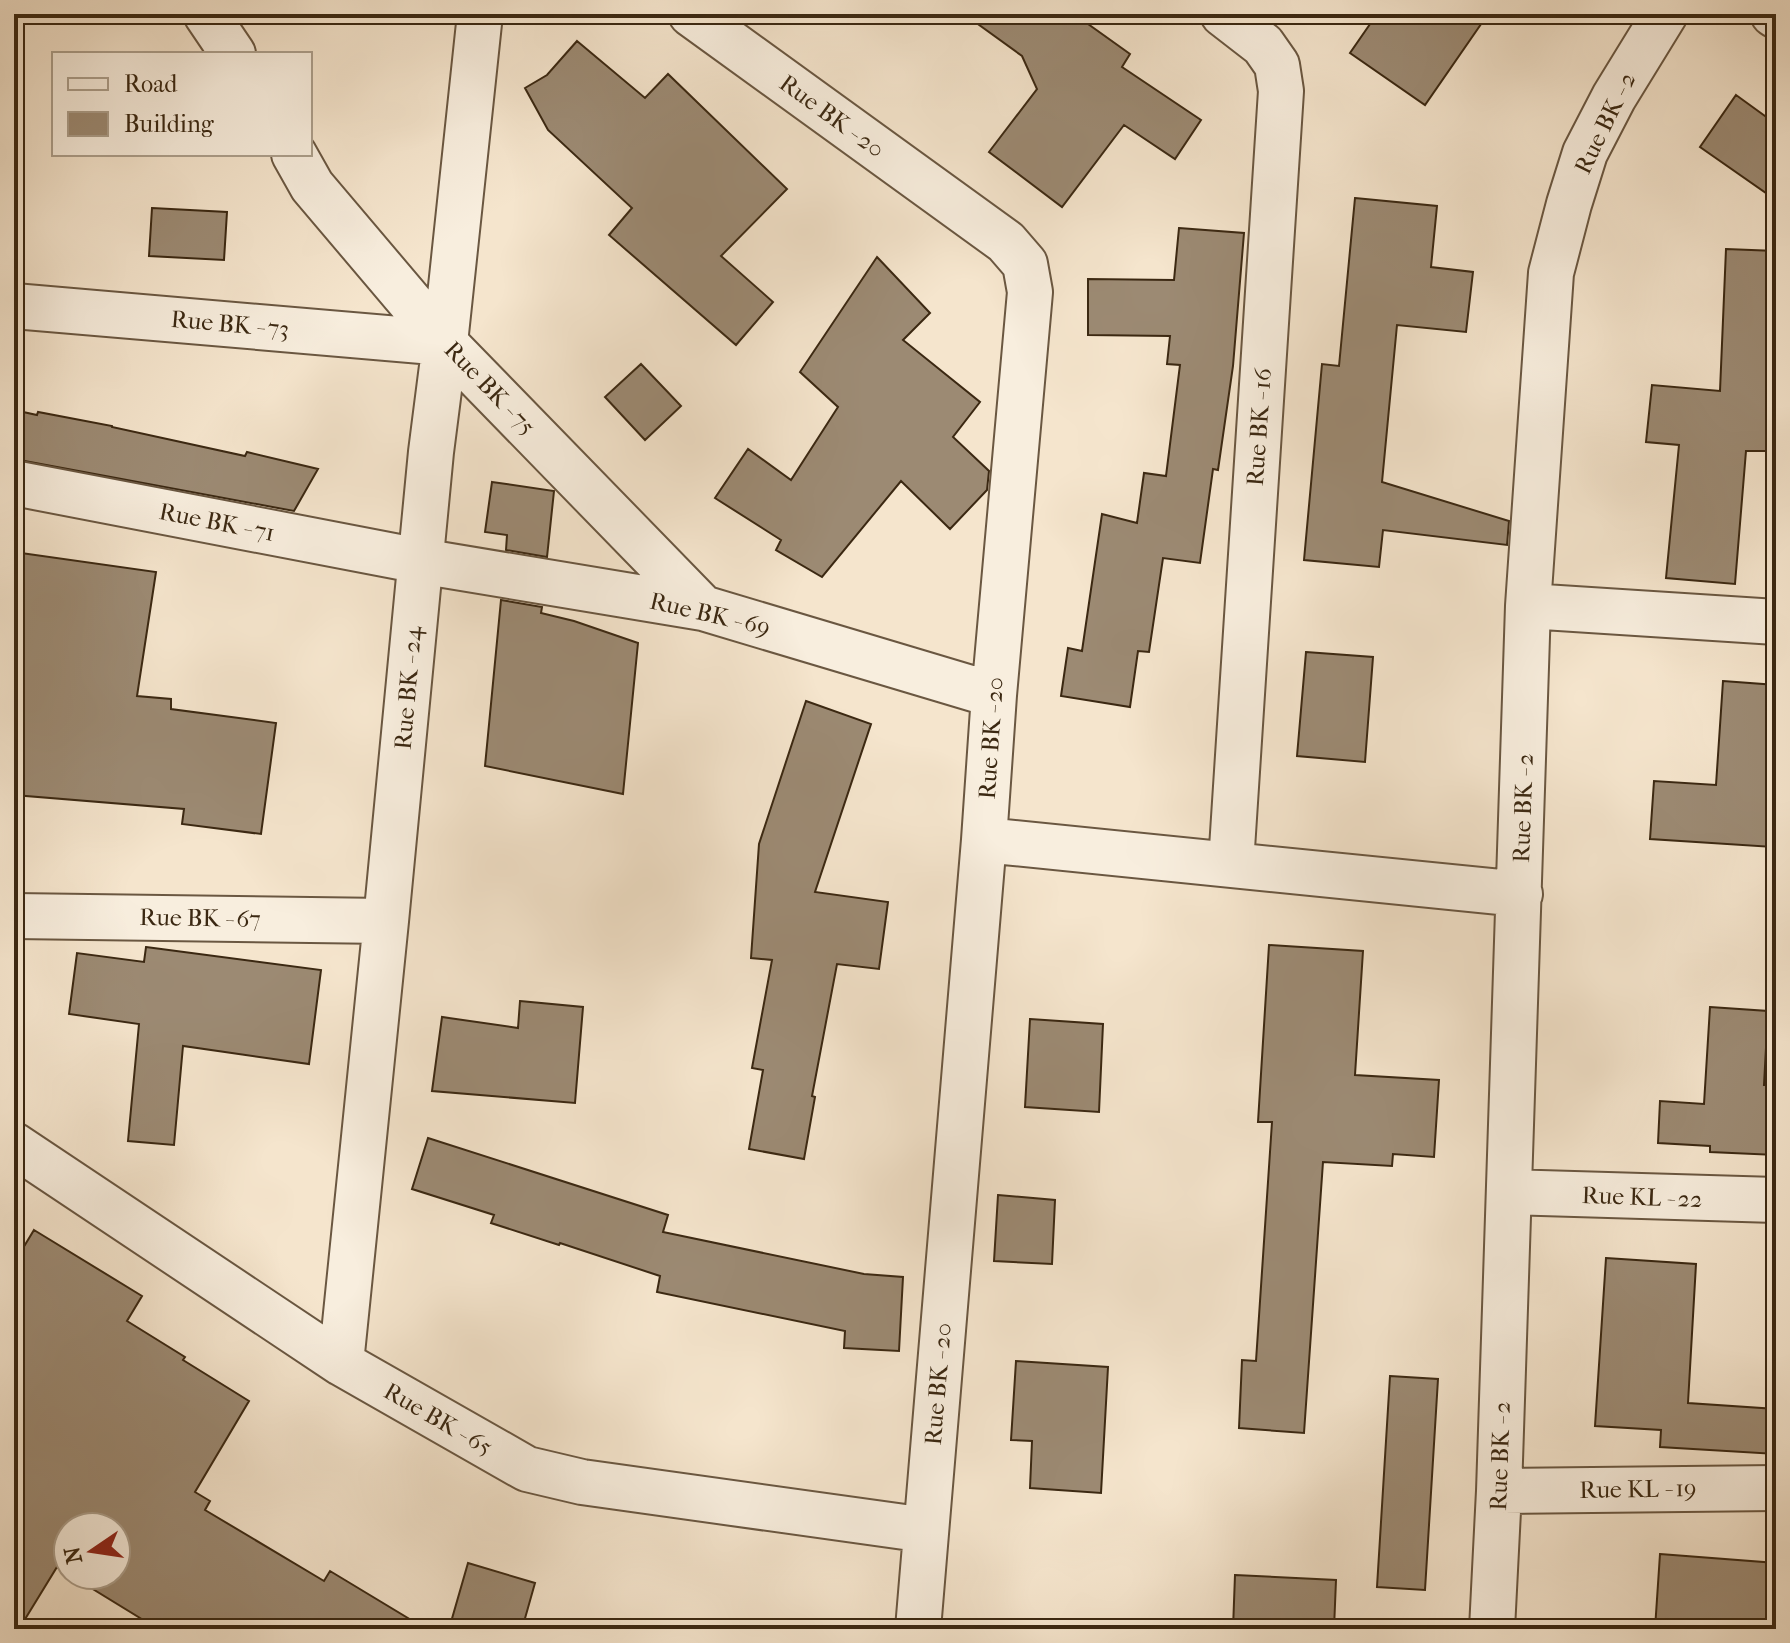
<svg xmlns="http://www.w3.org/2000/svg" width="1790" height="1643" viewBox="0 0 1790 1643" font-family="'IM FELL French Canon',serif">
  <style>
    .building { fill: #9c8a73; stroke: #3b2812; stroke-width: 2 }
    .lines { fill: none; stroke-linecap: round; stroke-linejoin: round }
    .minor-casing { stroke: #6a5741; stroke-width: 48 }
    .minor { stroke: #f8eede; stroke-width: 44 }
    .labels { text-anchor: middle; stroke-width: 6; stroke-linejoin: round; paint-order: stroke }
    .street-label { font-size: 24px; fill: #3b2812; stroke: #f8eede }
  </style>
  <rect width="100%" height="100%" fill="#f5e5cd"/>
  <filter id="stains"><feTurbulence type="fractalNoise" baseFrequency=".0025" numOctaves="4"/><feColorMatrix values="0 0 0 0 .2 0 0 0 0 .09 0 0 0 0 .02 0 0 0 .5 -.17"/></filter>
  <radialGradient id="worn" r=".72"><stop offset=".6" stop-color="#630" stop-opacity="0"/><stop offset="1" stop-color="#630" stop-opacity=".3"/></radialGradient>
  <path class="building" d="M964,14h110l56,40 -8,13 79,53 -26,39 -51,-34 -62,82 -73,-55 48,-63 -15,-33z
    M1377,14h111l-63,91 -75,-52z
    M577,41l68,57 23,-24 119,115 -66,67 52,46 -37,43 -127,-110 23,-27 -84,-78 -23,-42 22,-13z
    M1736,95l40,29v76l-76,-53z
    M1355,198l82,8 -6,61 42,5 -7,60 -69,-7 -15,157 127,39 -2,24 -124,-15 -4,37 -75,-7 18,-196 17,2z
    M152,208l75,4 -3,48 -75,-4z
    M1179,228l65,5 -11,133 -15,104 -5,-1 -13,94 -37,-5 -14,94 -11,-1 -8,56 -69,-11 7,-48 14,3 20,-137 35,9 7,-50 22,3 14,-111 -13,-1 3,-28 -82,-1v-56l86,1z
    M1726,249l50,2v200h-30l-11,133 -69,-6 13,-133 -33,-3 6,-57 68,6z
    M877,257l53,56 -27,27 77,62 -27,35 36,34 -2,19 -37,39 -49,-48 -79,96 -46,-27 5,-10 -66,-42 33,-49 43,31 47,-73 -38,-35z
    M641,364l40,42 -36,34 -40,-43z
    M14,410l23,5 1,-3 74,14v1l133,29 2,-4 71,17 -24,42 -280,-52z
    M492,482l62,9 -7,66 -41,-7 1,-15 -22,-3z
    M14,552l142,20 -19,124 34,3v10l105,14 -15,111 -79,-10 2,-15 -170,-14z
    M501,600l41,7 -1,6 33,8 64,22 -15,151 -138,-28z
    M1306,652l67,5 -8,105 -68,-6z
    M1723,681l53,4v114l-3,48 -123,-8 4,-58 62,4z
    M806,701l65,23 -56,168 73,10 -9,67 -42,-5 -25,132 3,1 -11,62 -55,-10 14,-79 -11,-2 20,-108 -21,-2 8,-114z
    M1269,945l94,6 -8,124 84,5 -5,77 -41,-3 -1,12 -69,-4 -19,271 -65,-5 3,-68 14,1 16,-239h-14z
    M146,947l175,23 -12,94 -126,-18 -9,99 -46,-4 11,-117 -70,-10 8,-61 67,9z
    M520,1001l63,6 -8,96 -143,-12 10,-74 76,11z
    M1710,1007l58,4 -4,74h12v70l-66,-3v-6l-52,-3 2,-42 44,3z
    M1030,1019l73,5 -4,88 -74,-5z
    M428,1138l240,77 -5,17 201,42 39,3 -4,74 -55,-3 1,-17 -188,-39 3,-16 -100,-33 -1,2 -68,-22 3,-8 -82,-26z
    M998,1195l57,5 -3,64 -58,-3z
    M34,1230l108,66 -15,25 58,36 -2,3 66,41 -54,91 15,9 -5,9 119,71 6,-10 96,58h-268l-88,-54h46v-48h-48v47l-11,-7 -38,62h-5v-366z
    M1606,1258l90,6 -8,139 88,6v45l-116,-7 1,-17 -66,-4z
    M1016,1361l92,6 -7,126 -71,-5 2,-47 -21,-1z
    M1390,1376l48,3 -13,211 -48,-3z
    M1660,1554l116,9v66h-121z
    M468,1563l67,20 -13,46h-73z
    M1235,1575l101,5 -2,49h-101z"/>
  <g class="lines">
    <defs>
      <path id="minor" d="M206,14l27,40
        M691,14l315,228 19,22 5,28 -36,403 -10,145 -66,789
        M1223,14l40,31 14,20 4,26 -50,773
        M1773,14l3,2
        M294,154l18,32 133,157 258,265
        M14,306l431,37
        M14,483l406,78 283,47 291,87
        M1528,606l248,16
        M984,840l536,54
        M14,916l372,5
        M14,1145l327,218 186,106 55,13 344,48
        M1509,1192l267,8
        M341,1363l45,-442 45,-469 14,-109 35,-329
        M1499,1491l277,-3
        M1492,1629l7,-138 29,-885 23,-333 18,-69 16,-51 29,-56 51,-83"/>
    </defs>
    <use href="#minor" class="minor-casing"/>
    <use href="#minor" class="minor"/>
  </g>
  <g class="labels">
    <g class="street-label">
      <text transform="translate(832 116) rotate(36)" y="8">Rue BK - 20</text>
      <text transform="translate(1605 123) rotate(-64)" y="8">Rue BK - 2</text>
      <text transform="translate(230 324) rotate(5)" y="8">Rue BK - 73</text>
      <text transform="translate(490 388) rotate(46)" y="8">Rue BK - 75</text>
      <text transform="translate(1259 427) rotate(-86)" y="8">Rue BK - 16</text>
      <text transform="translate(217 522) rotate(11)" y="8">Rue BK - 71</text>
      <text transform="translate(710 614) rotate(13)" y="8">Rue BK - 69</text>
      <text transform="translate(408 688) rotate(-85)" y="8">Rue BK - 24</text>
      <text transform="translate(991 738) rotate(-86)" y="8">Rue BK - 20</text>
      <text transform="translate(1523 808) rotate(-88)" y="8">Rue BK - 2</text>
      <text transform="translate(200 918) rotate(1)" y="8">Rue BK - 67</text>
      <text transform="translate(1642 1197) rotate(2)" y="8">Rue KL - 22</text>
      <text transform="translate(938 1384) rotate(-85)" y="8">Rue BK - 20</text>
      <text transform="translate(438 1419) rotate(30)" y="8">Rue BK - 65</text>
      <text transform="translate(1500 1456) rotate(-88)" y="8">Rue BK - 2</text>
      <text transform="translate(1638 1489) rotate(-1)" y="8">Rue KL - 19</text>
    </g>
  </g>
  <rect width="1790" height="1643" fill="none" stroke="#f5e5cd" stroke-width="48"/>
  <rect x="16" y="16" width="1758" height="1611" fill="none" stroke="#3b2812" stroke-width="4"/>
  <rect x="24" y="24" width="1742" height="1595" fill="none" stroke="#3b2812" stroke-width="2"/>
  <rect x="52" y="52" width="260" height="104" fill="#f8eede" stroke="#ac9f8c" stroke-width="2"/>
  <rect x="68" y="78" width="40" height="12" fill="#f8eede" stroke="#ac9f8c" stroke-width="2"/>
  <text x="124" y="92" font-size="24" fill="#3b2812">Road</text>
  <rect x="68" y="112" width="40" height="24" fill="#9c8a73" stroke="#ac9f8c" stroke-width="2"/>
  <text x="124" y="132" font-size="24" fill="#3b2812">Building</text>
  <g transform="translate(92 1551) rotate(257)"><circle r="38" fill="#f8eede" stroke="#ac9f8c" stroke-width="2"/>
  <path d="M0-6L14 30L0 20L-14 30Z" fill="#8f2418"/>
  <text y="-12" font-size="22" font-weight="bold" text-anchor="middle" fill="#3b2812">N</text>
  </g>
  <rect width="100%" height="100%" filter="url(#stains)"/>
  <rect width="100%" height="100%" fill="url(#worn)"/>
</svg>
